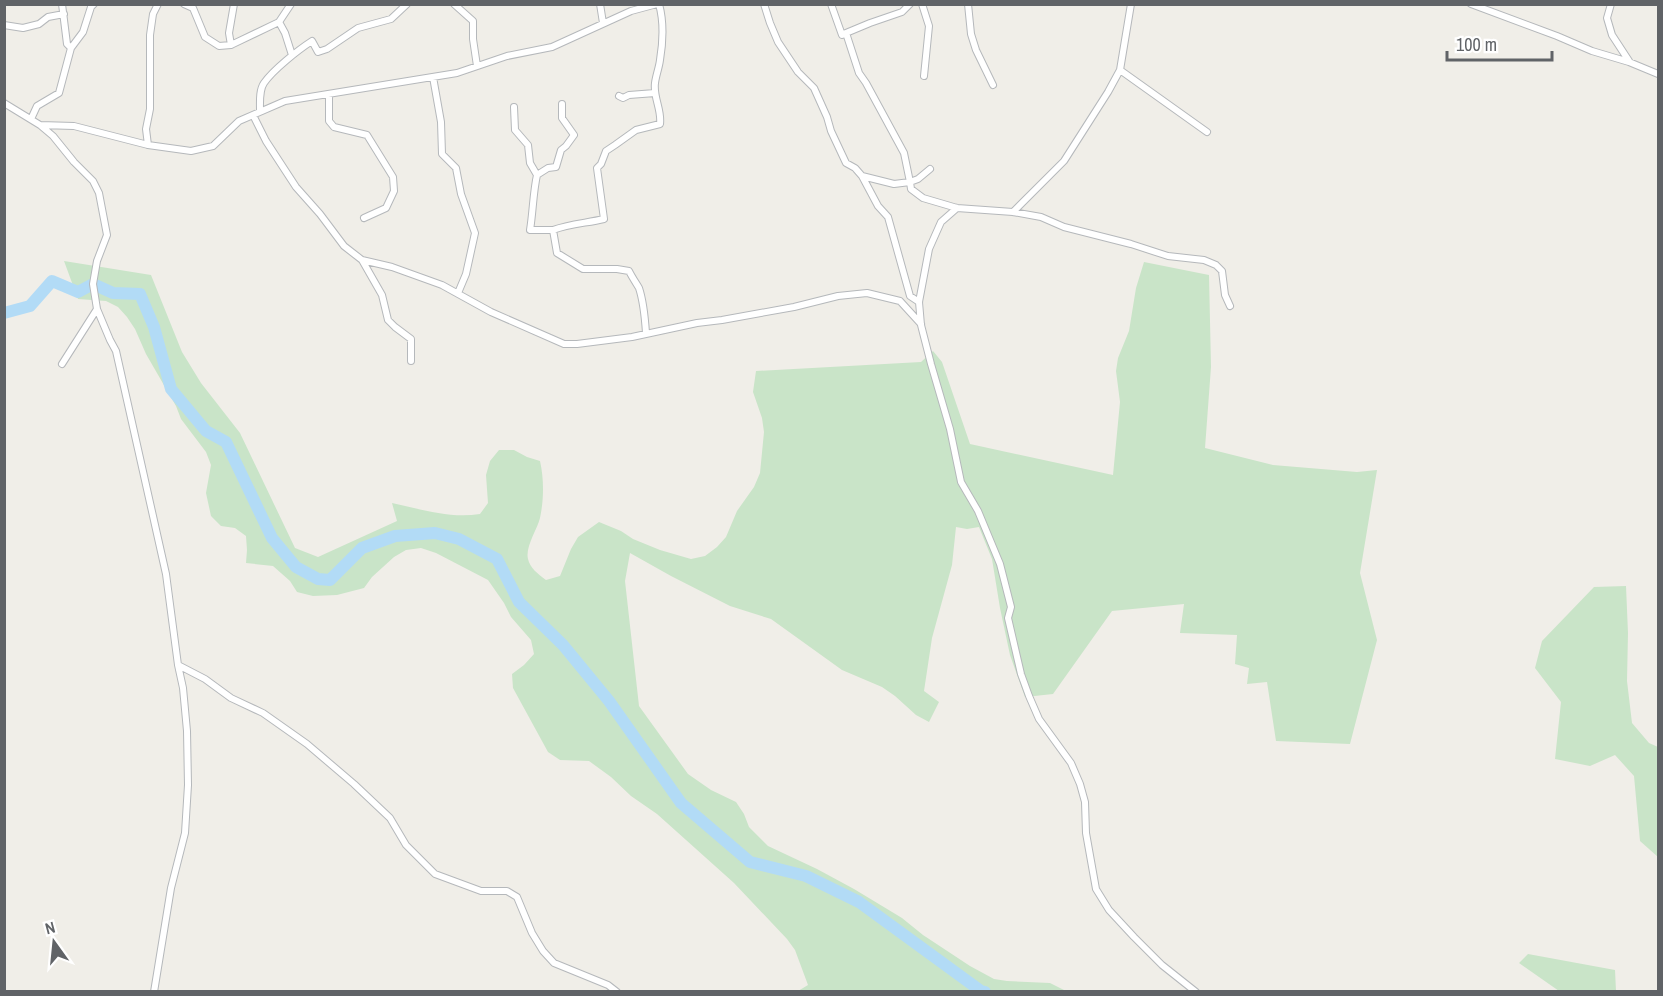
<svg xmlns="http://www.w3.org/2000/svg" width="1663" height="996" viewBox="0 0 1663 996" font-family="'Archivo Narrow',sans-serif">
  <style>
    .green { fill: #c9e4c8 }
    .lines { fill: none; stroke-linecap: round; stroke-linejoin: round }
    .river { stroke: #b2dbf6; stroke-width: 12 }
    .minor-casing { stroke: #b5b8bb; stroke-width: 8 }
    .minor { stroke: #fff; stroke-width: 6 }
  </style>
  <rect width="100%" height="100%" fill="#f0eee8"/>
  <path class="green" d="M64,261l87,14 31,77 19,31 39,50 55,115 23,9 79,-36 -5,-18c29,6 58,16 88,11l8,-11 -2,-28 4,-14 9,-11h15l13,7 13,4c4,18 4,38 0,57 -3,12 -15,29 -12,41 2,9 10,15 18,21l14,-4 11,-27 7,-12 21,-15 22,9 12,8 27,11 31,9 14,-3 12,-9 9,-10 11,-26 17,-24 6,-14 4,-41 -2,-14 -9,-26 3,-21 165,-9 12,-11 9,11 28,82 143,31 7,-73 -4,-31 2,-13 11,-27 7,-43 8,-26 65,13 2,92 -6,81 68,17 84,7 20,-2 -17,103 17,67 -27,104 -74,-3 -9,-59 -20,2 2,-16 -14,-4 2,-29 -57,-2 4,-29 -72,7 -59,83 -28,3 -15,-42 -10,-47 -8,-49 -13,-32 -12,2 -11,-2 -4,38 -20,73 -8,53 15,11 -10,20 -13,-7 -21,-19 -13,-9 -40,-17 -71,-51 -41,-13 -59,-30 -41,-23 -5,28 14,125 49,68 23,16 25,12 8,12 5,13 19,19 49,23 37,20 48,29 21,17 47,31 24,13 13,2 43,2 16,8h-268l10,-6 -13,-35 -8,-11 -53,-56 -77,-69 -26,-18 -20,-19 -22,-16 -29,-1 -12,-8 -35,-64 -1,-14 12,-9 10,-11 -3,-14 -20,-23 -7,-14 -16,-23 -52,-27 -15,-5 -15,2 -12,7 -22,20 -8,11 -27,7 -24,1 -16,-4 -7,-11 -17,-15 -27,-3 1,-13 -1,-14 -11,-8 -14,-2 -10,-10 -5,-23 5,-28 -5,-13 -25,-33 -5,-13 -30,-52 -11,-25 -8,-12 -9,-10 -12,-6 -28,-2z
    M1626,586l2,47 -1,48 5,42 17,20 9,4v110l-18,-16 -6,-65 -19,-21 -25,11 -35,-7 6,-57 -26,-34 7,-27 52,-54z
    M1528,954l87,16 1,21h-57l-40,-28z"/>
  <g class="lines">
    <path class="river" d="M4,313l26,-7 22,-25 26,11 15,-8 20,9 27,1 14,33 17,62 35,42 20,11 46,96 24,29 22,12 12,1 32,-32 33,-12 40,-3 24,6 38,20 22,43 44,43 46,56 72,102 69,59 56,14 53,26 122,89 4,1"/>
    <defs>
      <path id="minor" d="M184,4l9,4 12,29 14,9 12,-1 48,-23 6,11 7,22
        M454,4l19,17v18l4,27
        M600,4l3,19
        M764,4l6,19 8,19 20,30 16,16 13,29 4,14 15,32 9,5 7,8 32,8 16,-2 1,7 12,9 34,10 56,4 28,5 23,10 67,17 37,12 36,4 12,5 6,6 3,24 5,11
        M831,4l11,31 4,-2 13,40 7,10 38,70 6,29 8,-3 12,-10
        M922,4l7,22 -5,50
        M968,4l3,30 5,16 17,35
        M1471,4l86,32 35,15 37,11 29,12
        M1611,4l-4,14 5,17 17,26
        M279,22l12,-18
        M4,25l19,3 16,-4 9,-7 16,-3
        M846,33l24,-10 32,-11 8,-8
        M231,45l-2,-12 5,-29
        M71,48l12,-16 8,-25 3,-3
        M1120,70l87,62
        M433,77l8,45 1,32 14,14 5,26 14,39 -9,41 -8,19
        M329,94v27l5,6 33,8 26,42 1,14 -8,17 -22,10
        M619,96l4,2 6,-3 26,-2
        M4,103l36,22 34,1 74,19 43,6 22,-5 26,-25 46,-20 172,-28 50,-17 45,-9 79,-36 26,-7
        M514,107l1,23 13,15 2,18 7,12c-4,18 -4,37 -7,55h23l4,23 26,16h34l12,2c3,6 7,12 10,17 5,15 6,30 7,45
        M260,111c0,-9 -1,-21 4,-28 9,-13 34,-33 48,-42l6,11 9,-3 31,-21 33,-9 16,-15
        M253,115l13,26 30,46 24,27 24,32 18,14 30,7 50,18 49,27 73,32h13l55,-7 65,-14 25,-3 72,-13 44,-11 29,-3 33,8 21,23
        M31,119l6,-13 22,-13 12,-45 -4,-4 -5,-40
        M40,125l13,11 21,26 19,19 6,12 8,42 -10,26 -4,23 4,25 -35,55
        M148,145l-2,-16 4,-20v-74l3,-21 5,-10
        M537,175l11,-7 8,-1 5,-17 5,-4 8,-11 -12,-17v-14
        M862,176l16,30 10,11 22,79 9,6
        M957,208l-16,14 -12,27 -10,53 2,23 10,39 19,65 11,53 17,29 22,53 11,43 -3,11 13,56 8,22 10,23 32,44 9,21 5,18 1,31 10,56 13,21 25,27 28,28 34,27
        M1013,212l51,-51 44,-69 12,-22 11,-66
        M553,230c16,-6 34,-7 51,-11l-7,-51 4,-4 5,-13 9,-6 21,-15 24,-6c2,-14 -7,-27 -5,-41 1,-8 4,-15 5,-23 3,-18 4,-38 -1,-56
        M362,260l20,35 6,25 7,7 16,12v22
        M97,309l13,31 6,11 50,223 12,91 27,14 26,19 32,15 44,31 47,40 36,34 16,27 29,29 46,17h26l10,6 15,36 11,18 11,12 54,22 9,7
        M154,992l17,-104 14,-55 3,-48 -1,-54 -4,-43 -5,-23"/>
    </defs>
    <use href="#minor" class="minor-casing"/>
    <use href="#minor" class="minor"/>
  </g>
  <rect width="1663" height="996" fill="none" stroke="#606367" stroke-width="12"/>
  <g transform="translate(54 942) rotate(345)" stroke="#ffffff" stroke-width="4.5" paint-order="stroke">
  <path d="M0-4.5L10 22L0 15L-10 22Z" fill="#606367"/>
  <text y="-9" font-size="16" font-weight="bold" text-anchor="middle" fill="#606367">N</text>
  </g>
  <path d="M1447 51v9h105v-9" fill="none" stroke="#606367" stroke-width="3"/>
  <text x="1456" y="51" font-size="18" fill="#606367" stroke="#ffffff" stroke-width="4.5" paint-order="stroke">100 m</text>
</svg>
